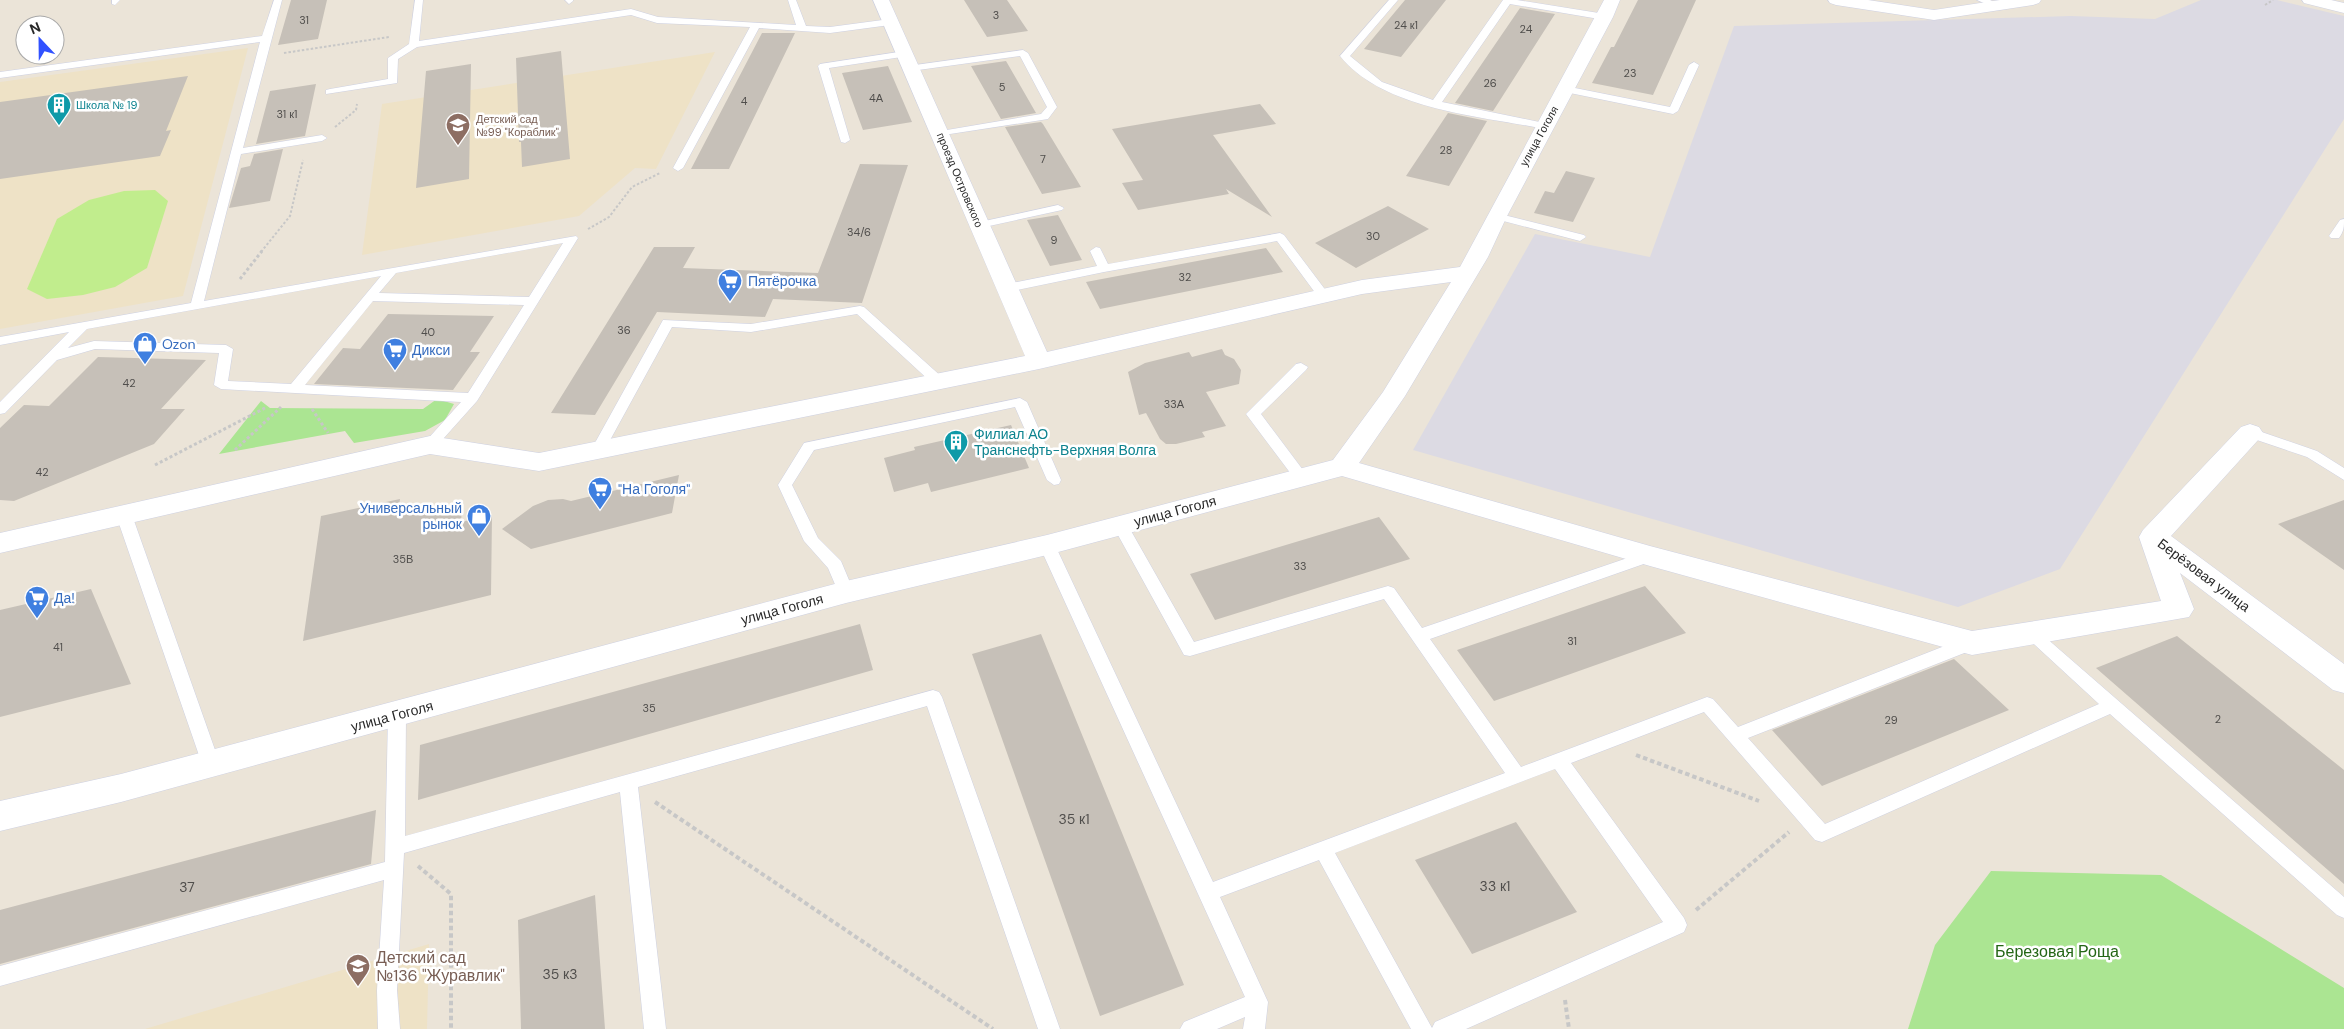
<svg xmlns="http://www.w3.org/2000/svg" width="2344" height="1029" viewBox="0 0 2344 1029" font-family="'DM Sans',sans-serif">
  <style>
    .industrial { fill: #dcdae3 }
    .education { fill: #eee2c6 }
    .green { fill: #abe592 }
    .pitch { fill: #c1ed8d }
    .building { fill: #c6c0b8 }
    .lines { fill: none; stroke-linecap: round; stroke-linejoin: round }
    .service-casing { stroke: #ced1e2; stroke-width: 1 }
    .minor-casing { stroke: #ced1e2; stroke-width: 1 }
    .path-far2 { stroke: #c7c7c7; stroke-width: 2; stroke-dasharray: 2.5 2; stroke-linecap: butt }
    .path-far1 { stroke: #c7c7c7; stroke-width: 3; stroke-dasharray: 3 2.5; stroke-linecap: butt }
    .path { stroke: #c7c7c7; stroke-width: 4; stroke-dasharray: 4.5 3; stroke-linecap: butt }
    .service { fill: #fff; fill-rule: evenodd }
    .minor { fill: #fff; fill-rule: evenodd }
    .labels { text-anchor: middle; stroke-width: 5; stroke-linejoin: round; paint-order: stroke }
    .number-label { font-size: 11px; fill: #504e4c }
    .far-culture-label { font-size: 11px; fill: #0d838f; stroke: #fff; text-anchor: start }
    .far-education-label { font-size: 11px; fill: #785e54; stroke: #fff; text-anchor: start }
    .far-street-label { font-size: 11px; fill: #282828; stroke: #fff }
    .shop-label { font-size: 14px; fill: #366cbe; stroke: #fff; text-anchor: start }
    .culture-label { font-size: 14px; fill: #0d838f; stroke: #fff; text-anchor: start }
    .street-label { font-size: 14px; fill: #282828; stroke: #fff }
    .near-number-label { font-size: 14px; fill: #504e4c }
    .near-park-label { font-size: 16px; fill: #246616; stroke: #fff }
    .near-education-label { font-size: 16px; fill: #785e54; stroke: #fff; text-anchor: start }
  </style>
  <rect width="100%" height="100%" fill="#ebe4d8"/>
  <path class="industrial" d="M2201,0h76l67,16v103l-284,450 -102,38 -545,-157 122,-216 115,23 84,-231 337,-10 84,3z"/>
  <path class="education" d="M248,48l-65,248 -183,33v-247z
    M715,52l-59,117 -21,-1 -56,48 -217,39 20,-151z
    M429,944l-2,85h-282z"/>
  <path class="green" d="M437,399l17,5 -9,16 -20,11 -71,12 -9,-12 -126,23 42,-53 9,7 153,1z
    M1991,871l170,4 183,113v41h-436l27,-84z"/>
  <path class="pitch" d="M155,190l13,11 -21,67 -32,19 -32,8 -36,4 -20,-10 30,-70 32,-19 35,-9z"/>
  <path class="building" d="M291,0h36l-9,39 -40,6z
    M964,0h43l21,31 -41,6z
    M1405,0h41l-45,57 -37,-8z
    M1638,0h58l-43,95 -61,-12 19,-36h3z
    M1520,8l35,6 -60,94 -2,3 -38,-8z
    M762,33h33l-66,136h-38z
    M561,51l9,108 -48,8 -1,-25h-2l-3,-84z
    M1006,61l30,52 -35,6 -30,-53z
    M471,64l-2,115 -53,9 10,-117z
    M888,66l24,56 -49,8 -21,-57z
    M188,76l-22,55 5,-1 -11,26 -160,23v-77z
    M316,84l-11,52 -49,8 14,-53z
    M1260,104l16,20 -63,11 59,82 -46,-28 3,5 -91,16 -16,-27 21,-3 -31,-51z
    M1448,113l39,8 -38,65 -43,-10z
    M1041,122l2,2 38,63 -39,7 -37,-67z
    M283,149l-13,52 -41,7 12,-40 9,-2 4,-12z
    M860,164l48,1 -46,138 -89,-4 -8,18 -108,-5 -62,103 -44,-2 103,-166h41l-12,21 135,5z
    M1566,171l29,7 -22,44 -39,-9 11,-22 9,2z
    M1388,206l41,23 -73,39 -41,-25z
    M1058,215l24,45 -32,6 -23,-46z
    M1266,248l17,24 -183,37 -14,-27z
    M388,314l106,2 -24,36h10l-27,38 -139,-6 29,-36 17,1z
    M1222,349l3,6 9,4 7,11 -2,14 -33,8 20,34 -24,6 3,5 -29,7h-10l-6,-5 -14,-26 -7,2 -11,-43 17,-9 44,-11 3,5z
    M98,357l108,3 -45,49h24l-31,35 -140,57 -14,-1v-72l24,-23 25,1z
    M1011,425l18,43 -98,24 -3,-9 -34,9 -10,-34 31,-8 -1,-3z
    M679,475l-7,38 -141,36 -29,-20 31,-23 15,-6 15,-1 8,2z
    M400,499l-2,13 27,-6 -1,8 38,-8 -1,16 31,-7 -1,80 -188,46 18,-125z
    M2344,500v70l-66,-46z
    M1379,517l31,42 -195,61 -25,-46z
    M1645,586l41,47 -192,68 -37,-51z
    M91,589l40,95 -131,33v-107z
    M860,624l13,46 -455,130 2,-55z
    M1041,634l143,351 -84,31 -128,-362z
    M2177,636l167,134v114l-248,-216z
    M1954,659l55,51 -187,76 -50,-56z
    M376,810l-5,54 -371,100v-54z
    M1516,822l61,90 -105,42 -57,-94z
    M595,895l10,134h-84l-3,-109z"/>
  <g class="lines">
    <defs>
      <path id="service" d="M112,0h8l-5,5 -3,-1z
        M274,0h8l-39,148 79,-13 5,3 -5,3 -81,13 -37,147 372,-65 2,2 -101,163 -42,47 -5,2 -7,-5 2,-3 36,-40 -240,-13 -7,-4 5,-32 -124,-4 -38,11 -52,53 -5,1v-12l69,-70 -69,13v-8l191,-34 69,-261 -260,36v-6l262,-36zM563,243l-34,54 -150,-4 17,-20zM381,276l-90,108 -63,-3 5,-32 -7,-4 -132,-4 -26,7 19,-19zM373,301l151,4 -56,88 -163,-8z
        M415,0h8l-4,41 212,-32 27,8 138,8 -8,-25h8l10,26 24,1 60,-8 5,3 -5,3 -60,8 -71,-5 -76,140 -5,3 -5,-3 77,-141 -93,-4 -26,-8 -214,32 -19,12 -1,24 -71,11v-4l4,-1 58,-10v-21l21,-14z
        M565,0h8v1l-4,3z
        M1389,0h9l-48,56 32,26 51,18 70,-100h14l88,14 5,3 -5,3 -95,-16 -68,98 107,22 1,2 -5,3c-64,-13 -162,-19 -205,-73z
        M1977,0h13l8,4 -5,3z
        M1023,50l5,3 29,54 -9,12 -111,17 -1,-2 5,-3 100,-17 6,-7 -27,-51 -109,15 -5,-3 2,-2z
        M905,51l5,3 -2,2 -79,12 21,72 -5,3 -4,-1 -23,-76 2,-2z
        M1694,62l5,3 -21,46 -5,3 -108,-22 -5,-3 5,-3 105,21 19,-42z
        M1058,205l6,3 -2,2 -82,18 -6,-3 6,-3z
        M1496,213l88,22 2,2 -6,4 -88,-23v-4z
        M2344,219c0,8 0,12 -5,19h-8l-2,-2 11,-16z
        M1280,233l4,2 43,57 2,3 -2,3h-8l-42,-57 -173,31 -97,20 -6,-4 6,-4 90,-18 -7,-15 6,-4 4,1 8,16z
        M860,306l4,1 79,71 2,3 -2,3h-10l-76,-70 -106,18 -79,-5 -69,126h-10l-2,-3 72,-130 88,4z
        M1301,363l7,4 -2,3 -45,44 48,64 -7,5 -5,-1 -51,-68 50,-50z
        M1020,398l7,4 34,78 -2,4 -5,1 -7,-5 -32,-73 -201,43 -22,35 26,53 23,23 13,31 -2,4h-12l-12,-28 -24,-27 -26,-56 26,-42z
        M2250,428l67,23 27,17v12l-37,-23 -62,-21 -2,-3z
        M124,510l5,1 3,4 88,249 -3,5 -6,3 -6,-3 -3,-5 -86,-249 3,-4z
        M1121,521l5,1 68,120 194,-56 6,2 28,40 223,-76h10l3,4 -3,4 -225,79 91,128 186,-70 6,2 25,28 227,-89 6,-1 6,1 2,5 -2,5 -229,90 77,86 274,-120 -76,-70 2,-4 6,-2 6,2 307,267v21l-7,-3 -227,-201 -288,128 -7,-2 -111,-128 -133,51 113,155 3,7 -3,7 -218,97h-55l-92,-169 -99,37 48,105 -3,27h-22l2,-12 -28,12h-37l4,-7 61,-25 -206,-452 3,-4h10l3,4 158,337 292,-109 -121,-174 -194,57 -6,-1 -71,-129 3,-4zM1555,769l108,153 -228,100 -3,6 -97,-175z
        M933,690l6,2 3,5 118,332h-22l-111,-323 -289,81 28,242h-22l-24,-237 -216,61 -7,137 3,39h-22l-1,-39 7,-110 -384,106v-20l385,-104 3,-147 3,-5 6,-2 6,2 3,5 -1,121z"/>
      <path id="minor" d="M873,0h16l158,352 315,-72 98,-13 144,-267h16l-7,17 -106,199 -19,41 -83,139 -46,67 291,83 322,85 189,-30 -22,-64 4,-7 98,-103 9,-3 9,3 4,6 -4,6 -88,97 173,128v29l-11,-3 -153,-117 14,36 -5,8 -217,38 -322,-89 -308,-90 -295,79 -201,48 -725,199 -121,29v-30l121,-27 725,-193 201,-46 286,-75 50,-68 68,-110 -89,12 -323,75 -500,102 -109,-17 -430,99v-20l430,-97 109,17 486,-97z
        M1828,0h40l66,10 66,-10h41l-2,3 -6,2 -99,15 -98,-15 -6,-2z
        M2302,0h29l13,3v10l-40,-10z"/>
    </defs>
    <use href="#service" class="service-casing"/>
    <use href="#minor" class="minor-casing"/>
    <path class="path-far2" d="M2265,5l8,-5
      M284,53l105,-16
      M335,127l21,-17 1,-6
      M588,229l21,-12 23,-30 28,-14
      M261,252l29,-36 13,-56"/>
    <path class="path-far1" d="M240,279l22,-28
      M312,409l16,24
      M235,450l46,-43
      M155,465l110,-57"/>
    <path class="path" d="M1636,755l123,46
      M655,802l338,227
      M418,866l33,28v135
      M1696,910l93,-78
      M1565,1000l4,29"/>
    <use href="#service" class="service"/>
    <use href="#minor" class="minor"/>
  </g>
  <defs>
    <symbol id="building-pin" viewBox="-11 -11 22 30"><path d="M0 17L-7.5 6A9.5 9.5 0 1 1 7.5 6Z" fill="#0f9aa8" stroke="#fff"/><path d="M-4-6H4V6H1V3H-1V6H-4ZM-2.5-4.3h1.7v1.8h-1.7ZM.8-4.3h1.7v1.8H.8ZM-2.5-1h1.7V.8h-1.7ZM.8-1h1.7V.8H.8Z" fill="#fff"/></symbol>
    <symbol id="school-pin" viewBox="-11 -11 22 30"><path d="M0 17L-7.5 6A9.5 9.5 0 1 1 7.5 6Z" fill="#8d6e63" stroke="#fff"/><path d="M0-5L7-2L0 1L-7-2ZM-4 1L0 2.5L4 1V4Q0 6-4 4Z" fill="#fff"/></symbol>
    <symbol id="supermarket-pin" viewBox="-11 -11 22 30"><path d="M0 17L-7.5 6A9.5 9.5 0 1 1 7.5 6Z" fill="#3f7fe0" stroke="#fff"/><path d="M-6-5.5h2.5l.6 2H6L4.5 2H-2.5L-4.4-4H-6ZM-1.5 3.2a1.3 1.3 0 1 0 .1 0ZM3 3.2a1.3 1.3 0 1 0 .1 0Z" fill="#fff"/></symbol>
    <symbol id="shop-pin" viewBox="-11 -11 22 30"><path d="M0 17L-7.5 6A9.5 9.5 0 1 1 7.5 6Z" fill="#3f7fe0" stroke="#fff"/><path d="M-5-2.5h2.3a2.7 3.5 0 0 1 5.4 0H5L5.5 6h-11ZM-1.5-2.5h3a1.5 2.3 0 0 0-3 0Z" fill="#fff"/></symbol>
  </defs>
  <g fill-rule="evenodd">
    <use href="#building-pin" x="45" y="91" width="28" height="38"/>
    <use href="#school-pin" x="444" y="111" width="28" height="38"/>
    <use href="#supermarket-pin" x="716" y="267" width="28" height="38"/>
    <use href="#shop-pin" x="131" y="330" width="28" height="38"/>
    <use href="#supermarket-pin" x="381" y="336" width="28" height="38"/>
    <use href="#building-pin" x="942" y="428" width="28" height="38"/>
    <use href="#supermarket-pin" x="586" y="475" width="28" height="38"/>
    <use href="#shop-pin" x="465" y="502" width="28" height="38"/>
    <use href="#supermarket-pin" x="23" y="584" width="28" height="38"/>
    <use href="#school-pin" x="344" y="952" width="28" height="38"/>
  </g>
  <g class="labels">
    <g class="number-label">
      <text x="996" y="19">3</text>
      <text x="304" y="24">31</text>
      <text x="1406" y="29">24 к1</text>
      <text x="1526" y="33">24</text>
      <text x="1630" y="77">23</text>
      <text x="1490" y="87">26</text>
      <text x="1002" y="91">5</text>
      <text x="876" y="102">4А</text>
      <text x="744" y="105">4</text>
      <text x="287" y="118">31 к1</text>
      <text x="1446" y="154">28</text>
      <text x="1043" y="163">7</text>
      <text x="859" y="236">34/6</text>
      <text x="1373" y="240">30</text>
      <text x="1054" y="244">9</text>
      <text x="1185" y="281">32</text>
      <text x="624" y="334">36</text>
      <text x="428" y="336">40</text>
      <text x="129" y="387">42</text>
      <text x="1174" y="408">33А</text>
      <text x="42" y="476">42</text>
      <text x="403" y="563">35В</text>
      <text x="1300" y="570">33</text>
      <text x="1572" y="645">31</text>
      <text x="58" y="651">41</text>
      <text x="649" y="712">35</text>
      <text x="2218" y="723">2</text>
      <text x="1891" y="724">29</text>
    </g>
    <g class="far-culture-label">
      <text x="76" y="109">Школа № 19</text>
    </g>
    <g class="far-education-label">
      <text x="476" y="123">Детский сад<tspan x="476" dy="13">№99 "Кораблик"</tspan></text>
    </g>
    <g class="far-street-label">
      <text transform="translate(1539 136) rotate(-61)" y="4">улица Гоголя</text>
      <text transform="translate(960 180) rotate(67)" y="4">проезд Островского</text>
    </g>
    <g class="shop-label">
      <text x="748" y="286">Пятёрочка</text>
      <text x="162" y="349">Ozon</text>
      <text x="412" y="355">Дикси</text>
      <text x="618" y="494">"На Гоголя"</text>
      <text x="462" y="513" text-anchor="end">Универсальный<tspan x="462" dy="16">рынок</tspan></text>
      <text x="54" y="603">Да!</text>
    </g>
    <g class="culture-label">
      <text x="974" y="439">Филиал АО<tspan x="974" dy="16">Транснефть-Верхняя Волга</tspan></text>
    </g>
    <g class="street-label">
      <text transform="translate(1175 511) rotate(-15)" y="5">улица Гоголя</text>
      <text transform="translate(2204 575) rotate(37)" y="5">Берёзовая улица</text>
      <text transform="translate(782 609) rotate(-15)" y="5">улица Гоголя</text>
      <text transform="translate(392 716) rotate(-15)" y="5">улица Гоголя</text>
    </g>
    <g class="near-number-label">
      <text x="1074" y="824">35 к1</text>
      <text x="1495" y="891">33 к1</text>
      <text x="187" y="892">37</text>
      <text x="560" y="979">35 к3</text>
    </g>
    <g class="near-park-label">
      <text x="2057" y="957">Березовая Роща</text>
    </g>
    <g class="near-education-label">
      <text x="376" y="963">Детский сад<tspan x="376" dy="18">№136 "Журавлик"</tspan></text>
    </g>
  </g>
  <g transform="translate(40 40) rotate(338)"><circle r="24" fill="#ffffff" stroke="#a9a9a9"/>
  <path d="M0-4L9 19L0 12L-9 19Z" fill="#3151ff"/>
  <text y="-8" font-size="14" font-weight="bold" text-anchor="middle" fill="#282828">N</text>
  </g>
</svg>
